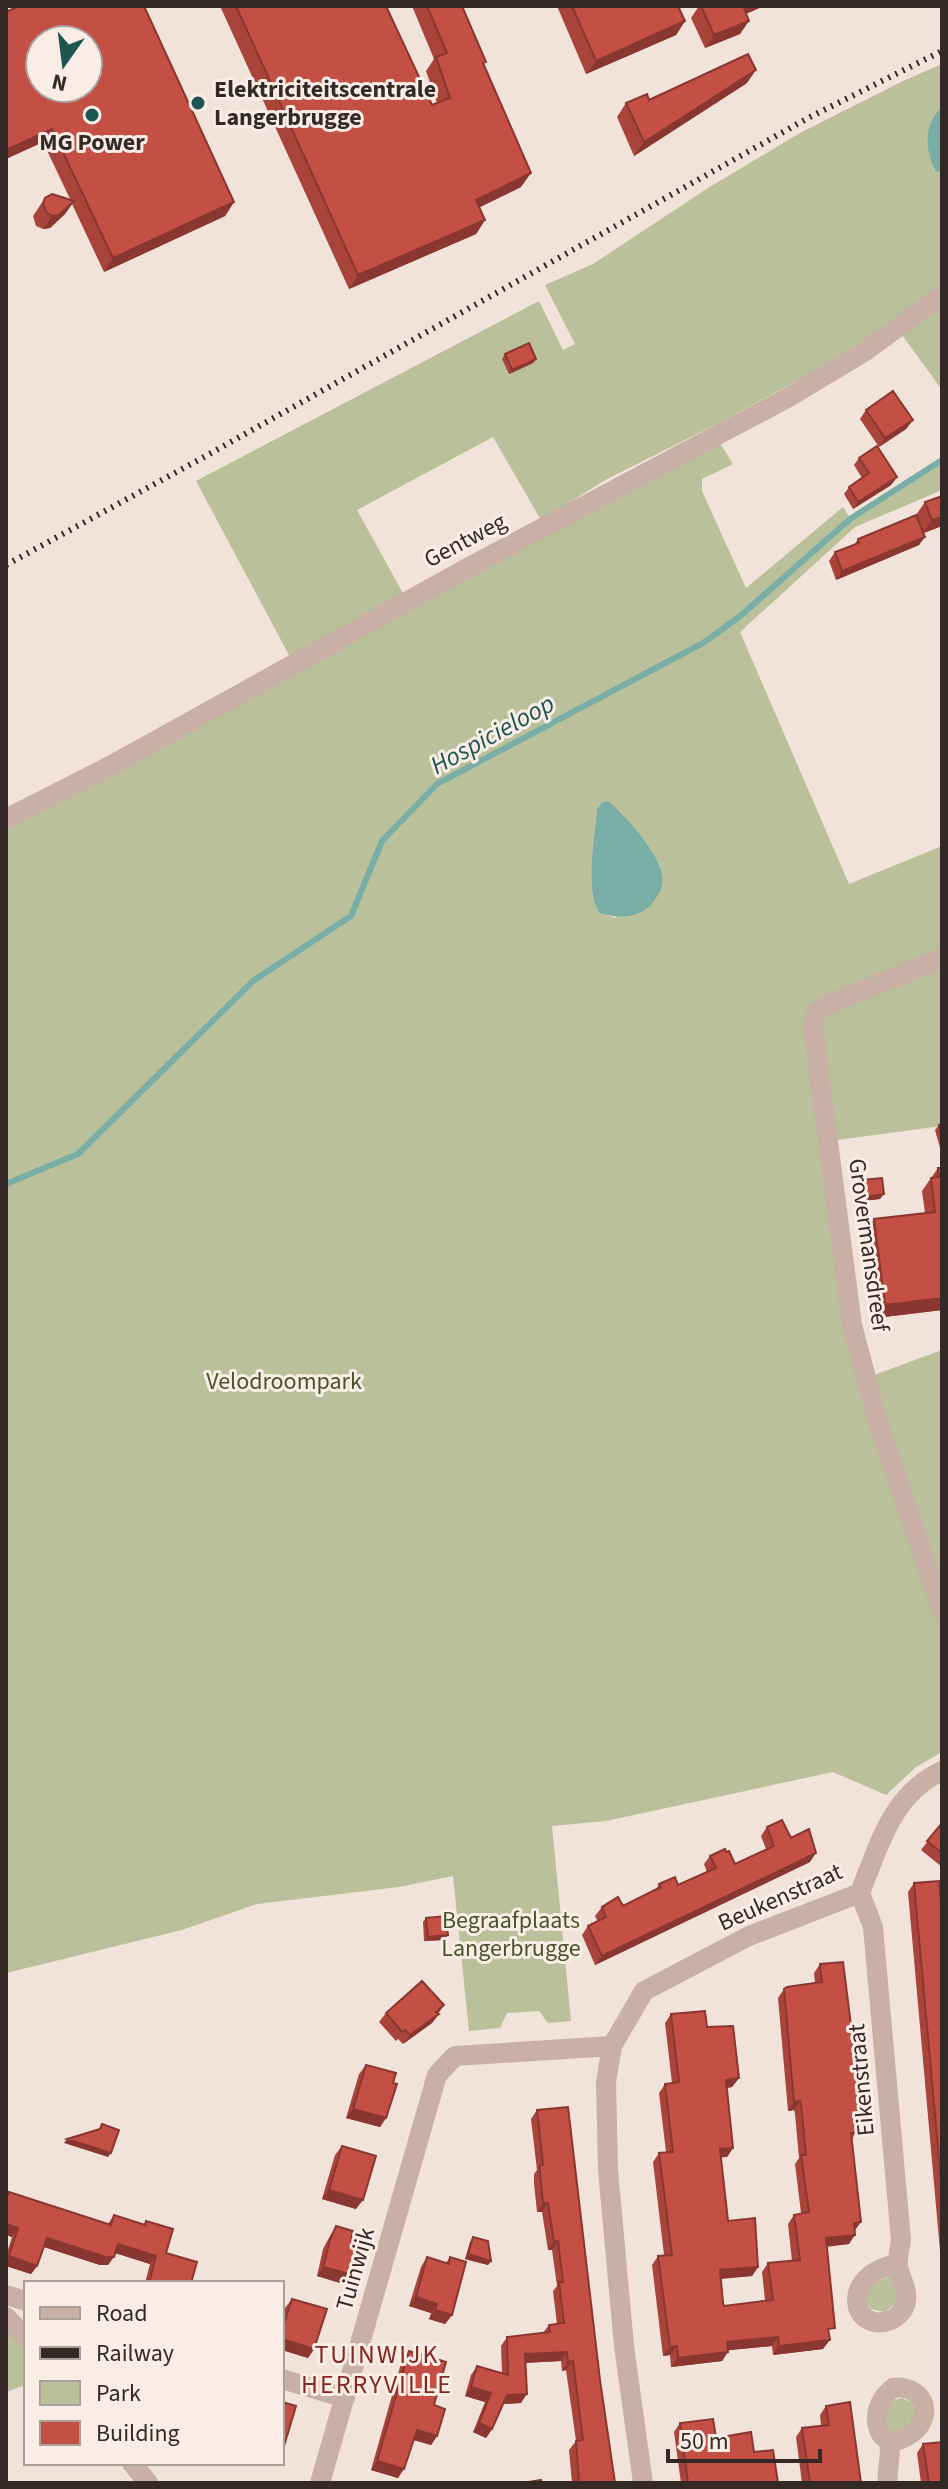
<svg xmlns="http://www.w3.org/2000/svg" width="948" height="2489" viewBox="0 0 948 2489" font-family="'Source Sans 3',sans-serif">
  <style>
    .green { fill: #b9c09a; fill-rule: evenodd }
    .water { fill: #79aea7 }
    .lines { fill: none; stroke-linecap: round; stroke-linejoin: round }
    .stream { stroke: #79aea7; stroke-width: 6 }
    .street { stroke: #c9b0a6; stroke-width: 20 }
    .rail { stroke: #352927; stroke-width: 6; stroke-dasharray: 2 6; stroke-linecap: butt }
    .wall { fill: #a9443b }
    .shaded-wall { fill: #893730 }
    .building { fill: #c44f45; stroke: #893730; stroke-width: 2; fill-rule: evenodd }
    .poi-dot { fill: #1d5650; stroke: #f9ede6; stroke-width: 3 }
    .labels { text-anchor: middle; stroke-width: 6; stroke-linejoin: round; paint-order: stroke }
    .poi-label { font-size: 24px; font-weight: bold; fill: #352927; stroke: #f9ede6; text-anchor: start }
    .street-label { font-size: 24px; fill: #352927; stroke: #f9ede6 }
    .park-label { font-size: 24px; fill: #4b532b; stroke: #f9ede6 }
    .water-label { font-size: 26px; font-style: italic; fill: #1d5650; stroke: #f9ede6 }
    .neighbourhood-label { font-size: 26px; letter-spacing: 2px; fill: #832921; stroke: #f9ede6 }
  </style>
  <rect width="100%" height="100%" fill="#f1e2da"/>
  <path class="green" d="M942,64v46l-1,-1 -5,63 6,-1v113l-54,41 -73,46 -98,53 -110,55 -66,41 -48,-83 -136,73 47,85 -114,62 -94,-176 343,-180 24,49 12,-6 -30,-59 48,-21 115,-76 92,-55 103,-52z
    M942,307v83l-40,-55z
    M720,443l13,21 -31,15v12l44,97 97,-81 7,11 92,-58v30l-87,37 -115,105 109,252 93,-38v280l-105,14 24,190 13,45 68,-25v402l-26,15 -30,28 -53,-23 -227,49 -54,5 19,195 -23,2 -9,-12 -32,2 -7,15 -31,3 -16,-155 -54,11 -142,17 -75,26 -176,43v-1143l646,-353zM602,802l14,116 -17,-5c-15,-24 -4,-75 -2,-104z
    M891,2276l6,11 -1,16 -11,9 -14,-3c-14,-19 5,-27 20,-33z
    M6,2330l20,21v34l-20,7z
    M902,2398l11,6 2,13 -18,16 -7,-2 -5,-16 4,-13z"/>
  <path class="water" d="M940,109l2,62 -6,1c-11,-22 -13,-45 4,-63z
    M608,801c19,17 45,45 53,70 3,8 1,18 -3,24 -13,23 -36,25 -59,18 -15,-25 -4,-75 -2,-104l5,-7z"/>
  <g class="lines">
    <path class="stream" d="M6,1184l72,-30 175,-173 98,-65 31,-75 55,-57 266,-141 36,-26 111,-98 92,-59"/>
    <path class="street" d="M6,819l104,-53 361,-200 318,-169 75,-45 78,-57
      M942,958l-118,48 -8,7 -3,14 39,298 25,94 65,191
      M860,1893l13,34 28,313c-1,7 -4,18 -3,25 1,12 10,22 8,36 -1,8 -7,15 -15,19 -38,15 -54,-44 6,-56
      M6,2295l20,6
      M6,2317l20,21
      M282,2379l63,19
      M132,2463l16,20
      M320,2483l117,-408 18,-19 157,-10
      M643,2483l-19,-137 -16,-176 -2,-88 6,-36 32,-55 105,-55 111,-43c19,-48 32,-99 82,-122
      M888,2483c-2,-11 4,-30 1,-39 -1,-4 -5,-6 -8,-10 -9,-17 -2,-35 12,-46 20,-3 39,13 28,35 -6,11 -20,17 -32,20"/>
    <path class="rail" d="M6,565l198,-108 604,-339 134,-67"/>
  </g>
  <path class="wall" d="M220,6h166l46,99 5,-2 -11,-32 8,-12 -22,-53h50l22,59 37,122 -42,20 6,13 -9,14 -127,55z
    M557,6h121l7,15 -9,14 -90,39z
    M699,6h65l-18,8 -6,20 -35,14 -14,-30z
    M6,12l228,190 -9,14 -121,56 -32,-68 -7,10 -15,14 -7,1 -7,-3 -3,-10 12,-18 25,1 -27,-57 -37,17z
    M747,83l-113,73 -17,-39 9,-14z
    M505,354l31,5 -3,4 -24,11 -7,-15z
    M866,410l47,10 -7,9 -27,18 -19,-28z
    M859,458l38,19 -6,8 -38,24 -9,-15 5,-7 13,-9 -8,-13z
    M925,502l17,24 -18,7 -5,12 -83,35 -7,-19 6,-9 19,-7 4,-6 58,-24z
    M942,1124v31l-7,-25 4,-5z
    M938,1168h4v142l-66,8 -11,-86 9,-13 51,-6 -3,-22z
    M863,1180l17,19 -18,2 -2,-16z
    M942,1823v44l-21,-17z
    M767,1827l24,11 19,24 -215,103 -13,-30 6,-9 10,-4 -3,-6 7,-9 21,-1 33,-16 3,-6 19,1 29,-13 -3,-8 6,-8 25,8 31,-15 -5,-13z
    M914,1883l28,30v360l-34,-381z
    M426,1918l18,22 -20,1 -1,-19z
    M820,1964l37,164 -5,12 9,82 -7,9 -5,13 -23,3 3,89 -6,13 -50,6 -1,-9 -44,4 -6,11 -51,6 -1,-12 -7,1 -11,-91 6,-9 6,-1 -11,-93 6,-9 7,-1 -7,-59 6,-9 7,-1 -7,-60 6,-9 36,13 32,51 -7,9 -5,1 6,60 -6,9h-6l7,64 30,46 -6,9 -31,3 3,27 41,-6 -3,-28 6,-9 24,-2 -4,-37 6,-9 7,-2 -6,-49 4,-6 -4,-44 -1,-4 -6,1 -10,-113 6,-9 31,-6 -1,-10z
    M444,2005l-12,18 -29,21 -5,-5 -2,2 -17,-19 7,-9z
    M366,2065l27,18 -7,35 -6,9 -34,-9 13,-44z
    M537,2110l63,270 15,103h-43l-3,-33 7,-9 -10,-71 -4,1 -1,-10 -35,2 -5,40 -18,1 -11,25 -6,9 -13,-6 12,-30 -20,-6 6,-21 6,-9 25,7 -1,-27 6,-9 36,-4 6,-8 8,-1 -4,-33 4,-5 -5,-36h-4l-6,-38h-5l-3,-29v-9l3,-4 -6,-51z
    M342,2146l14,63 -34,-10 13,-44z
    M9,2192l99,32 6,-9 30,9 2,-3 20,32 25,30h-46l5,-19 -35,-11 -7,12h-8l-56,-18 -7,19 -6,8 -25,-8v-10l6,-19 -6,-2v-40z
    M336,2226l15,14 -4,45 -30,-9 6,-27 7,-13z
    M473,2237l18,24 -3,4 -23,-6 5,-17z
    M427,2257l19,6 4,-6 2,58 -7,9 -16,-5 2,-6 -22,-7 12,-39z
    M292,2299l22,50 -6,9 -26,-8v-32l3,-10z
    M409,2351l25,54 3,31 -6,9 -17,-5 -16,38 -27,-8 31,-110z
    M826,2406l35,77h-59l-6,-46 6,-9 19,-2 -1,-11z
    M680,2423l74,29 24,31h-97l-7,-51z
    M923,2444l19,39h-21l-4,-30z"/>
  <path class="shaded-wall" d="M742,6h22l-31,13z
    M685,21l-9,14 -90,39 10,-13z
    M749,21l-9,13 -35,14 9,-13z
    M756,70l-9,13 -113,73 10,-14z
    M52,129l-9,13 -37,17v-9z
    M531,173l-10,14 -55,27 10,-14z
    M74,201l-9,13 -15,14 -7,1 9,-13z
    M234,202l-9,14 -121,56 9,-14z
    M485,220l-9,14 -127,55 9,-14z
    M536,359l-3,4 -24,11 3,-4z
    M913,420l-7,9 -27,18 6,-9z
    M897,477l-6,8 -38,24 5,-7z
    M942,517v9l-19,7 9,-13z
    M925,537l-6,8 -83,35 6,-9z
    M884,1194l-4,5 -18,2 3,-4z
    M942,1298v12l-66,8 9,-13z
    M816,1853l-6,9 -215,103 7,-9z
    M448,1935l-4,5 -20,1 4,-4z
    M439,2014l-7,9 -29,21 7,-9z
    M739,2078l-7,9 -12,2 6,-9z
    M800,2101l-6,9 -6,1 6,-9z
    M353,2109l33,9 -6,9 -34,-9z
    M67,2139l44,14 -3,4 -44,-14z
    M733,2148l-6,9 -13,1 6,-9z
    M329,2190l34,10 -7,9 -34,-10z
    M543,2203h5l-6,9h-5z
    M861,2222l-7,9v-8z
    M6,2224l12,4 -6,9 -6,-2z
    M855,2235l-6,9 -30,3 7,-9z
    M47,2238l67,19 -6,8h-8l-59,-19z
    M558,2241l-6,9h-4l6,-8z
    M118,2244l38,12 -6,8 -38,-12z
    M468,2254l23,7 -3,4 -23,-6z
    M9,2256l28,10 -6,8 -25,-8v-5z
    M323,2267l30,8 -6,10 -30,-9z
    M758,2267l-6,9 -38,3 6,-9z
    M416,2297l21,7 -6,9 -22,-7z
    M435,2310l17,5 -7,9 -16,-5z
    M778,2337l-6,9 -51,5 6,-9z
    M282,2339l32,10 -6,9 -26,-8z
    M830,2340l-7,9 -50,6 6,-9z
    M677,2346l-7,9 -7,1 7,-9z
    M567,2352l-6,9 -42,2 6,-9z
    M728,2352l-6,9 -51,6 7,-9z
    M573,2361l-7,9 -4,1 6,-9z
    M471,2387l20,6 -6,9 -20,-6z
    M527,2394l-6,9 -20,1 6,-9z
    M479,2423l13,6 -6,9 -13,-6z
    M417,2430l20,6 -6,9 -21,-6z
    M377,2461l27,8 -6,9 -27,-8z"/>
  <path class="building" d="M19,6h125l90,196 -121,56 -61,-129 -46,21v-138zM40,40h48v48h-48z
    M236,6h150l46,99 18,-7 -14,-41 11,-4 -20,-47h35l24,56 -3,1 48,110 -55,27 9,20 -127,55z
    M572,6h106l7,15 -89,40z
    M701,6h42l6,15 -35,14z
    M748,54l8,16 -112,72 -18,-39 21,-9 2,6z
    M52,194l22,7 -15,14 -7,1 -6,-4 -3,-9 2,-5z
    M529,343l7,16 -24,11 -7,-16z
    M893,391l20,29 -28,18 -19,-28z
    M877,446l20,31 -39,25 -9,-15 20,-14 -10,-15z
    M942,496v21l-10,3 -7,-18z
    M916,515l9,22 -83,34 -7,-19 24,-9 -1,-4z
    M942,1124v15l-3,-14z
    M938,1168h4v130l-57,7 -11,-86 61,-7 -4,-34 8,-1z
    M882,1178l2,16 -19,3 -2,-17z
    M782,1820l9,18 18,-9 7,24 -214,103 -14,-30 18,-9 -4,-10 16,-10 5,9 38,-19 -2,-3 16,-7 3,8 38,-17 -6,-12 15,-7 1,3 3,-1 6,13 39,-18 -7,-19z
    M942,1823v30l-15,-12z
    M939,1881l3,32v279l-28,-309z
    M446,1916l2,19 -20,2 -2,-19z
    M843,1962l20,158 -7,1 1,12h-6l10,89 -7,1 1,12 -29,3 9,90 -7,1 2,11 -51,6 -1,-9 -51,5 1,10 -50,6 -1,-12 -7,1 -12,-91 14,-1 -13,-102 14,-1 -8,-68 14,-2 -8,-68 34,-3 2,16 26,-1 6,52 -13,2 7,68 -13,1 8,72 27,-3 3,49 -38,3 3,33 1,3 49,-6 -5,-37 32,-3 -6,-45 15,-3 -8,-57h5l-5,-50 -1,-4 -6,1 -10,-113 3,-2 35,-5 -2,-18z
    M422,1981l22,24 -8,7 3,2 -29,21 -5,-5 -3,2 -16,-19z
    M366,2065l30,8 -3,10 4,1 -11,34 -33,-9z
    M568,2107l32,273 15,103h-36l-3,-42 7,-1 -10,-79 -5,1 -1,-10 -42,2 2,40 -20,1 -15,34 -13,-6 12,-30 -20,-6 6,-21 31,9 -1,-38 43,-5 -1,-7 15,-2 -5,-41h4l-5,-41 -4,1 -6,-39h-5l-3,-29v-9h3l-6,-55z
    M102,2124l17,6 -8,23 -44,-14 33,-10z
    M342,2146l34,10 -13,44 -34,-10z
    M9,2192l102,33 3,-10 31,10 1,-4 27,8 -7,24 31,9 -6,21h-42l7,-27 -38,-12 -4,13h-8l-59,-19 -10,28 -28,-10 9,-28 -12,-4v-25z
    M336,2226l17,5 -2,9 9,3 -1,3 3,1 -9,28 -30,-8 7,-27z
    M473,2237l15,4 3,20 -23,-7z
    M427,2257l22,7 1,-7 16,5 -14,53 -17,-5 2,-6 -21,-7z
    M292,2299l35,10 -13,40 -32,-10v-10z
    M409,2351l37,11 -12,43 11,4 -8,27 -20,-6 -13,39 -27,-8z
    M282,2402l14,4 -12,40 -2,-1z
    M850,2402l11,81h-51l-8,-55 27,-3 -3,-19z
    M713,2419l3,19 35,-6 3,20 19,-2 5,33h-90l-8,-60z
    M942,2442v41h-13l-6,-39z
    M541,2480l1,3h-19z"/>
  <g class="poi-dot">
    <circle cx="198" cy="103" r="8"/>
    <circle cx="92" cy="115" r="8"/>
  </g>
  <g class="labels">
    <g class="poi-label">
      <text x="214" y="97">Elektriciteitscentrale<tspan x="214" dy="28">Langerbrugge</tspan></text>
      <text x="92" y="150" text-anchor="middle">MG Power</text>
    </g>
    <g class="street-label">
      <text transform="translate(465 540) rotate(-28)" y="8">Gentweg</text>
      <text transform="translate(869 1245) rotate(82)" y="8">Grovermansdreef</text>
      <text transform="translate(780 1897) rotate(-24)" y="8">Beukenstraat</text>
      <text transform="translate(861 2080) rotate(-95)" y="8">Eikenstraat</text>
      <text transform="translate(355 2269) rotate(-74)" y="8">Tuinwijk</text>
    </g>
    <g class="park-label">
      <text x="284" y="1389">Velodroompark</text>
      <text x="511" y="1928">Begraafplaats<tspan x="511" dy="28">Langerbrugge</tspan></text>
    </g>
    <g class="water-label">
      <text transform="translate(492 734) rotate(-29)" y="9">Hospicieloop</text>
    </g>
    <g class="neighbourhood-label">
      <text x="377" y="2363">TUINWIJK<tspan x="377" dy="30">HERRYVILLE</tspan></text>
    </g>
  </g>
  <rect width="948" height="2489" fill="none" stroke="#352927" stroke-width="16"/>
  <rect x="24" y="2281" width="260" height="184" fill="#f9ede6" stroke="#ab9f9a" stroke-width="2"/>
  <rect x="40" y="2307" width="40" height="12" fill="#c9b0a6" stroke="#ab9f9a" stroke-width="2"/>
  <text x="96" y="2321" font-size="24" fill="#352927">Road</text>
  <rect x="40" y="2347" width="40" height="12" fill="#352927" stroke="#ab9f9a" stroke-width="2"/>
  <text x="96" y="2361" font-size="24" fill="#352927">Railway</text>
  <rect x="40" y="2381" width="40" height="24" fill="#b9c09a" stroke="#ab9f9a" stroke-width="2"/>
  <text x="96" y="2401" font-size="24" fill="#352927">Park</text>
  <rect x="40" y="2421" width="40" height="24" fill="#c44f45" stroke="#ab9f9a" stroke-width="2"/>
  <text x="96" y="2441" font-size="24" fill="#352927">Building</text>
  <g transform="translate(64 64) rotate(194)"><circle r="38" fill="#f9ede6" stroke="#ab9f9a" stroke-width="2"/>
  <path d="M0-6L14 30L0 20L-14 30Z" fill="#1d5650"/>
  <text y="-12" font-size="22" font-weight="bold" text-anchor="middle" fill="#352927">N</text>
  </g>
  <path d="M668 2449v12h152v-12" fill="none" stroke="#352927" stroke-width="4"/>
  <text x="680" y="2449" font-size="24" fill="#352927" stroke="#f9ede6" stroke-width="6" paint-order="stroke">50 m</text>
</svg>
